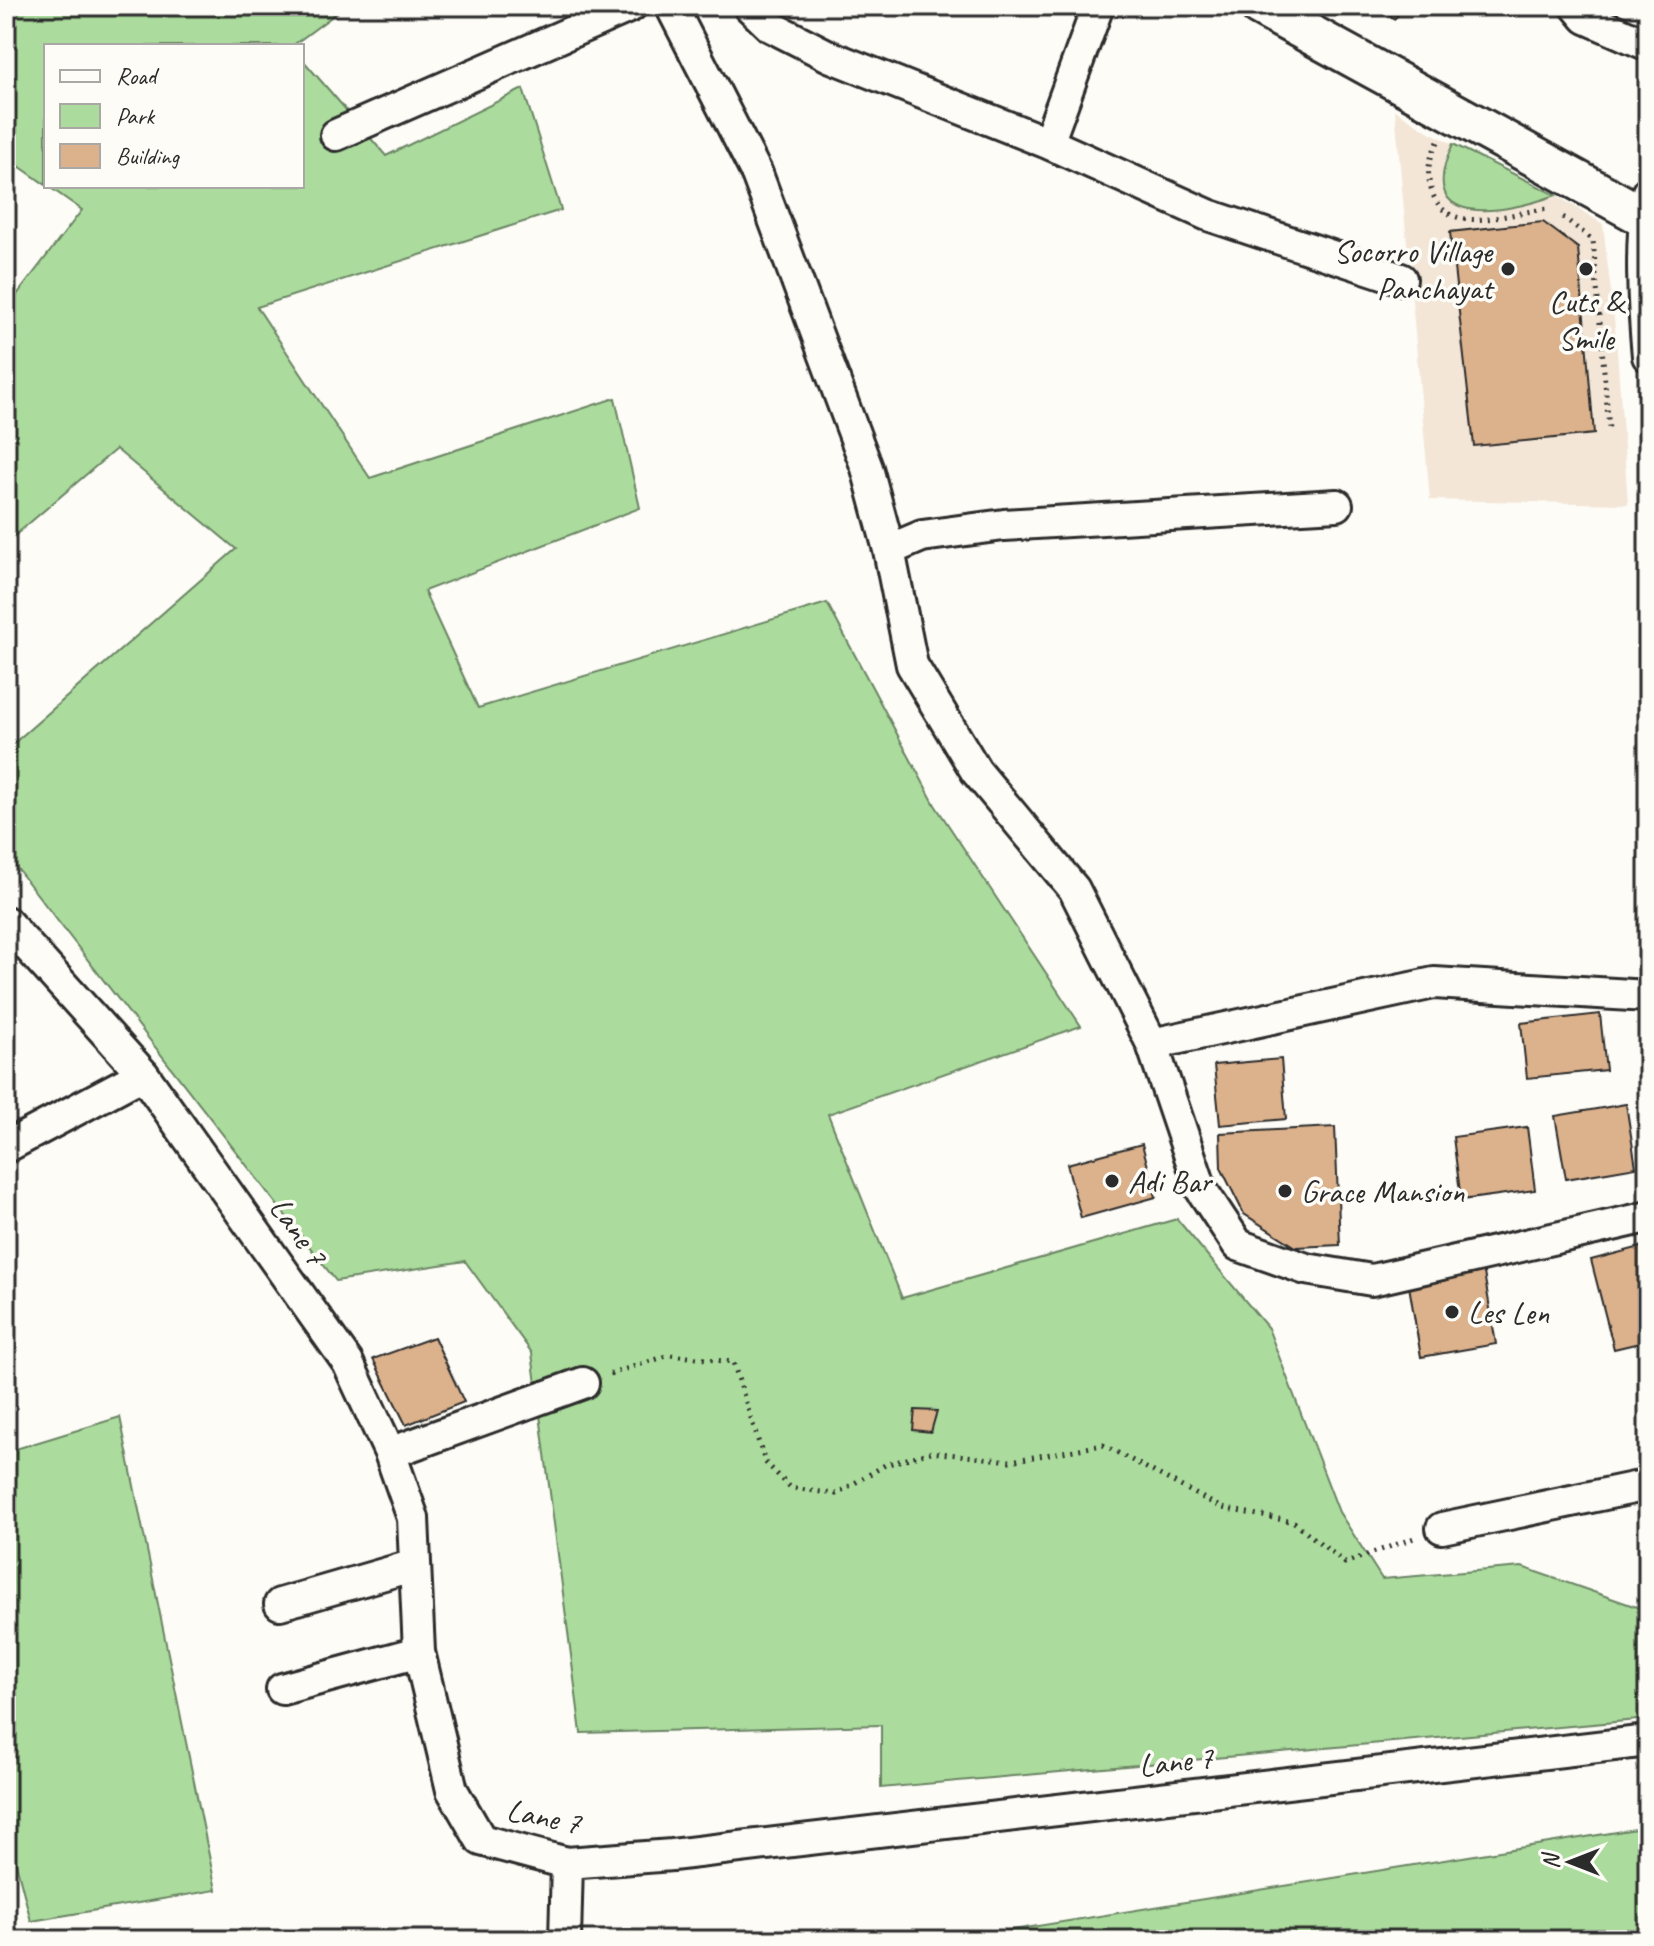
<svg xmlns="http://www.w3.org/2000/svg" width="1654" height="1946" viewBox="0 0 1654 1946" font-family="Caveat,sans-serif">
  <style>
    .built { fill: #f3e6d7 }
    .green { fill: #abdc9d; stroke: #6b8464; stroke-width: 2 }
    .building { fill: #dcb28d; stroke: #2b2b2b; stroke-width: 2 }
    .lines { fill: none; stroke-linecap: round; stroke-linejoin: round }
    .minor-casing { stroke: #2b2b2b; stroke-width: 36 }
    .tertiary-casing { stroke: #2b2b2b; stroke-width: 44 }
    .path { stroke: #2b2b2b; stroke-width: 5; stroke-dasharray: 2 6; stroke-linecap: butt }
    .minor { stroke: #fdfcf7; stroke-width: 30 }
    .tertiary { stroke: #fdfcf7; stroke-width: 38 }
    .poi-dot { fill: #2b2b2b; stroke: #fdfcf7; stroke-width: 3 }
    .labels { text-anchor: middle; stroke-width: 7; stroke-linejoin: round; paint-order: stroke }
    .poi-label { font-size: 32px; fill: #2b2b2b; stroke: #fdfcf7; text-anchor: start }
    .street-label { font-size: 32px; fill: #2b2b2b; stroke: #fdfcf7 }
  </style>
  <rect width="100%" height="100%" fill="#fdfcf7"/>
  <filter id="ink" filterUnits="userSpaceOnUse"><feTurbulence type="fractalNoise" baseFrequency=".0125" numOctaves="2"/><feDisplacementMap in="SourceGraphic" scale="16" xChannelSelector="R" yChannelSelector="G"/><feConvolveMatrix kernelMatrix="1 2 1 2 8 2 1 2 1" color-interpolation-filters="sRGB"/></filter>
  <g filter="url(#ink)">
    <path class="built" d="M1395,110l36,23 125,62 47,29 13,112 12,168 -198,-4z"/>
    <path class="green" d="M6,6h340l-54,40h-246v139l-40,-28z
      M302,59l84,97 137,-67 38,121 -304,97 113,171 245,-80 25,110 -216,83 54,117 349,-105 108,202 146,221 -253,88 74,184 275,-79 91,109 71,184 43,67 140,-12 126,44v108l-767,69v-63l-300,8 -49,-380 -67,-92 -129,20 -330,-427v-104l230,-201 -120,-100 -110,94v-234l76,-99 -34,-24h254z
      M1453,144l103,51c-49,18 -145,37 -103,-51z
      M120,1417l96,473 -185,31 -25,-96v-373z
      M1648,1827v113h-697z"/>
    <path class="building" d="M1381,6h26l-13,13z
      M1543,222l35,26 16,186 -120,12 -24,-214z
      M1600,1014l6,56 -79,8 -6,-55z
      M1281,1059l5,60 -66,6 -6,-60z
      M1626,1104l10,63 -70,12 -11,-63z
      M1335,1127l5,118 -44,2 -52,-33 -23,-46 -1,-35z
      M1527,1127l8,63 -74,10 -8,-63z
      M1142,1144l14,53 -75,21 -14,-54z
      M1648,1245v96l-34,8 -23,-89z
      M1483,1267l13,77 -75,13 -13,-77z
      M434,1337l30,65 -58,23 -33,-66z
      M915,1410l22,1 -6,21 -18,-2z"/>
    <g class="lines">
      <defs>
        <path id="minor" d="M671,6l86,168 110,294 22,82 23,115 64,106 98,118 78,155 49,145 37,56 68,24 66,11 276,-63
          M749,6l21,20 59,30 219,87 160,72 193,64
          M1576,6l10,12 62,27
          M336,135l295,-129
          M1048,143l50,-137
          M1648,192c-8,53 -5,110 0,164
          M889,550l33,-14 82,-11 333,-20
          M6,922l137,152 205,289 42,90 23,65 6,134 33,138 29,50 86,23 105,-8 976,-114
          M1152,1044l282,-61 214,13
          M6,1147l137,-73
          M390,1453l193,-70
          M1442,1528l206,-43
          M280,1604l135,-39
          M282,1689l137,-37
          M565,1940l2,-77"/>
        <path id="tertiary" d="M1259,6l389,213"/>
      </defs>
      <use href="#minor" class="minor-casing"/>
      <use href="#tertiary" class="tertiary-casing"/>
      <path class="path" d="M1438,142c-9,17 -12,29 -7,47 16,54 83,20 120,20
        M1563,217l30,23 16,190
        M610,1374l60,-19 63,7 32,100 26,26 45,6 49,-29 46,-13 79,9 93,-16 119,63 72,14 51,41 69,-25"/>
      <use href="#minor" class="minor"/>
      <use href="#tertiary" class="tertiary"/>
    </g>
  </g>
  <g class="poi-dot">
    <circle cx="1508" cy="269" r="8"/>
    <circle cx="1586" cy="269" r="8"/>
    <circle cx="1112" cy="1181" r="8"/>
    <circle cx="1285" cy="1191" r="8"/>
    <circle cx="1452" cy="1312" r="8"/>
  </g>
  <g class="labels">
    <g class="poi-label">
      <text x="1492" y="262" text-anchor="end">Socorro Village<tspan x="1492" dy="37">Panchayat</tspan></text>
      <text x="1586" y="312" text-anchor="middle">Cuts &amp;<tspan x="1586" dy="37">Smile</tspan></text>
      <text x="1128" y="1192">Adi Bar</text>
      <text x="1301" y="1202">Grace Mansion</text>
      <text x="1468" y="1323">Les Len</text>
    </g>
    <g class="street-label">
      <text transform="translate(299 1231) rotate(55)" y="11">Lane 7</text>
      <text transform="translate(1176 1761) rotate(-7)" y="11">Lane 7</text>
      <text transform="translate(544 1816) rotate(11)" y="11">Lane 7</text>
    </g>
  </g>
  <rect width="1654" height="1946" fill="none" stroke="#fdfcf7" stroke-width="32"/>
  <rect x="16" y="16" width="1622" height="1914" fill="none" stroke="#2b2b2b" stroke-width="3" filter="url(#ink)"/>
  <rect x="44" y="44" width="260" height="144" fill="#fdfcf7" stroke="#a9a8a5" stroke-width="2"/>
  <rect x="60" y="70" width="40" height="12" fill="#fdfcf7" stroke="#a9a8a5" stroke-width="2"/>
  <text x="116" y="84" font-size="24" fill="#2b2b2b">Road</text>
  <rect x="60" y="104" width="40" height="24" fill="#abdc9d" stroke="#a9a8a5" stroke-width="2"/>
  <text x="116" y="124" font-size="24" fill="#2b2b2b">Park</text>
  <rect x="60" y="144" width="40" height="24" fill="#dcb28d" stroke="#a9a8a5" stroke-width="2"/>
  <text x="116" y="164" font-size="24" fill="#2b2b2b">Building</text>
  <g transform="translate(1570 1862) rotate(270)" stroke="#fdfcf7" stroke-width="6" paint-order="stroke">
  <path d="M0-6L14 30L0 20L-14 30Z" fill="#2b2b2b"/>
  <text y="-12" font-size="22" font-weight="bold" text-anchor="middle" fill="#2b2b2b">N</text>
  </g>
</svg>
